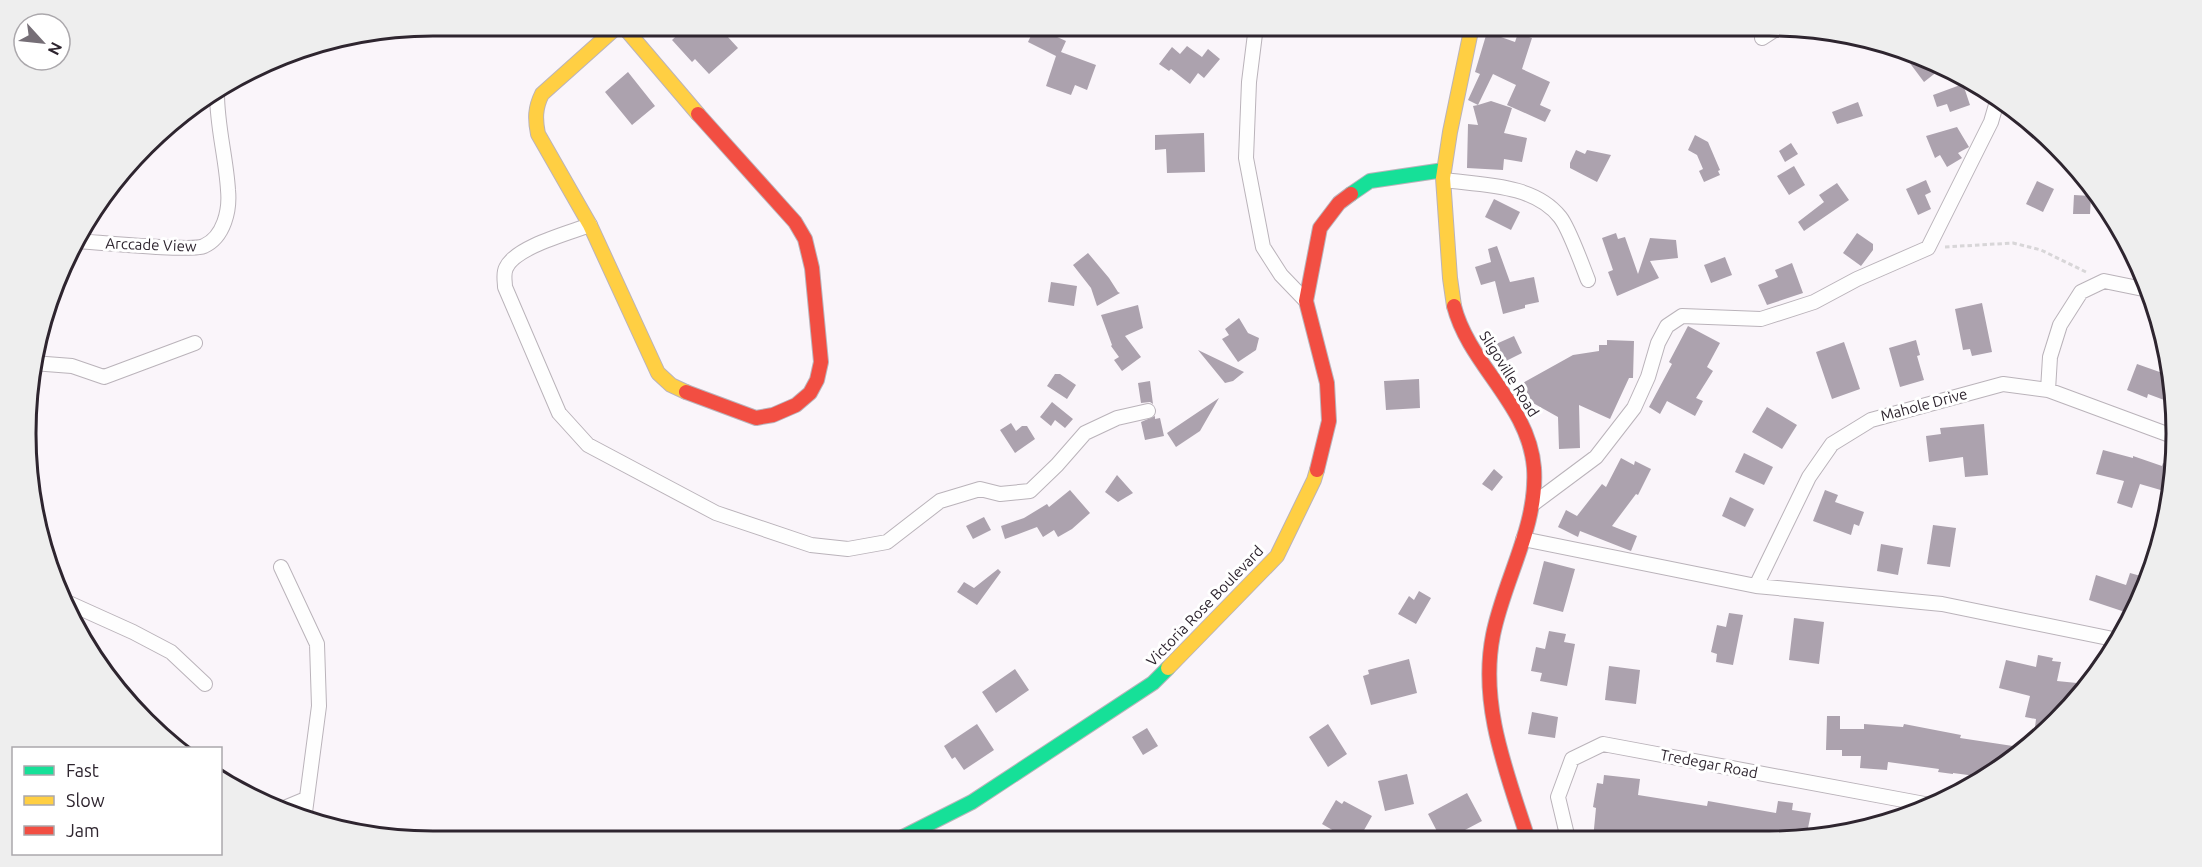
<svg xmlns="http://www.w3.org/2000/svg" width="2202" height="867" viewBox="0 0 2202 867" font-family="Ubuntu,sans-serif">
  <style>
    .building { fill: #aca2ae }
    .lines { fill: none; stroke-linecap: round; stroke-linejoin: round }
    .street-casing { stroke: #bab3ba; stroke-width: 16 }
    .fast-casing { stroke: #bab3ba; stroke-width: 16 }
    .slow-casing { stroke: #bab3ba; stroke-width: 16 }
    .jam-casing { stroke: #bab3ba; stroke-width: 16 }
    .path { stroke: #d8d6d8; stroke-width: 3; stroke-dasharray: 4.5 3; stroke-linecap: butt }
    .street { stroke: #fefefe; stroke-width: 14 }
    .fast { stroke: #16e098; stroke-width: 14 }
    .slow { stroke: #ffcf43; stroke-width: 14 }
    .jam { stroke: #f24e42; stroke-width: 14 }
    .labels { text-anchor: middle; stroke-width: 6; stroke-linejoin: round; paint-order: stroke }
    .street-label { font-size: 15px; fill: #2e252f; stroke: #fff }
    .rim { fill: none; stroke: #2e252f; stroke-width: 3 }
  </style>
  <rect width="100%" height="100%" fill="#faf5fa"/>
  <path class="building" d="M687,26h51l-11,10 11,12 -29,26 -14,-15 -3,3 -20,-22z
    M1035,27l31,14 -5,11 35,13 -9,25 -12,-5 -4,10 -25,-9 10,-30 -28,-14z
    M1487,32l28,10 3,-9 14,5 -10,31 28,13 -10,23 11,5 -6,12 -38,-17 9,-20 -23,-11 -15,31 13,-4 21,7 -8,25 23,5 -5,24 -18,-3 -1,11 -36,-2 1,-44 10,1 -5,-19 5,-1 -10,-5 12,-26 -5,-2z
    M1187,46l15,11 6,-8 12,10 -16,19 -6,-5 -8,11 -19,-15 -2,2 -10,-7 13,-17 8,7z
    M1917,55l10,5 16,7 -19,15 -15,-20z
    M628,72l27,34 -23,19 -27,-33z
    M1963,84l7,21 -20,7 -3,-8 -10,3 -4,-12z
    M1858,102l5,14 -26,8 -5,-12z
    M1957,127l12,20 -11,6 4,5 -15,9 -7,-12 -5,3 -9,-22z
    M1204,133l1,39 -38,1 -1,-24 -11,1v-15z
    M1695,135l13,7 12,28 -2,1 2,4 -16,7 -5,-11 4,-2 -6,-14 -9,-5z
    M1791,143l7,11 -13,8 -6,-11z
    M1576,150l9,4 2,-4 24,5 -14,27 -27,-14v-5z
    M1794,166l11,19 -16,10 -12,-19z
    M1926,180l5,12 -6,3 6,14 -13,6 -12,-26z
    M2037,181l17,8 -11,23 -17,-8z
    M1837,183l12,17 -45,31 -6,-9 26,-20 -5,-7z
    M2074,195l17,1 -1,18h-17z
    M1494,199l26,13 -9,18 -26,-13z
    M1616,233l2,6 7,-2 13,37 12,-36 26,2 2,18 -28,3 9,17 -42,18 -9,-24 5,-2 -11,-32z
    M1857,233l16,11v6l-12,16 -18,-13z
    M1497,246l13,36 24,-5 5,25 -14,3v3l-22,6 -8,-33 -14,4 -6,-18 16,-5 -3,-13z
    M1088,253l21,25 9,14 2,1 -23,13 -6,-18 -18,-23z
    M1725,257l7,18 -21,8 -7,-18z
    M1792,263l11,30 -36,12 -9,-20 20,-8 -3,-7z
    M1051,282l26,4 -3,20 -26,-4z
    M1982,303l10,49 -20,4 -2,-7 -7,1 -8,-41z
    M1138,305l5,23 -18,8 16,21 -19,14 -8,-11 5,-3 -8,-11 1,-1 -11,-30z
    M1239,318l9,15 11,5 -3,12 -18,12 -16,-23 7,-4 -4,-6z
    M1688,326l32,17 -13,24 6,4 -17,27 7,3 -8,15 -28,-15 -7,13 -11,-7 23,-43 -3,-2z
    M1514,336l8,17 -18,9 -8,-18z
    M1607,340l27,1 -1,37h-4l-19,41 -31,-14 1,43 -21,1 -1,-32 -25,-14 -12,-19 52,-29 26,-4v-6h8z
    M1916,340l4,15 -3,1 7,24 -24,7 -11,-39z
    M1844,342l16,47 -28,10 -16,-47z
    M1198,350l46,22 -11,9 -8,2z
    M2137,364l34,12 4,28 -27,-10 -1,4 -20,-8z
    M1055,374h5l16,11 -9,14 -20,-13z
    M1419,379l1,29 -34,2 -2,-29z
    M1150,381l3,23 -3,-2 -9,1 -3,-20z
    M1219,398l-19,33 -24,16 -9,-14z
    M1052,402l21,17 -8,9 -10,-8 -4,6 -11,-9z
    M1767,407l30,18 -15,24 -30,-17z
    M1155,416v3l5,-1 4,18 -19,4 -4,-18z
    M1011,423l5,8 6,-5h5l8,13 -20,14 -15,-23z
    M1984,424l4,51 -23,2 -2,-20 -34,5 -3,-26 15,-2 -1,-6z
    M2103,450l30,8v-2l29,10 1,-3 11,4 -3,26 -31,-9 -8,24 -15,-5 7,-22 -28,-7z
    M1744,453l29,14 -9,18 -29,-13z
    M1621,458l13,7 1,-4 16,8 -13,26 -2,-1 -24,32 25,10 -6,15 -51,-20 -2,6 -20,-10 8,-17 11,6 25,-32 4,3z
    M1494,469l9,8 -11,14 -10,-7z
    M1117,475l16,18 -15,9 -13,-10z
    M1070,490l20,23 -18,16 -14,8 -4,-7 -11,7 -6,-10 -32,12 -4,-13 23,-8 23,-14 2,3z
    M1825,490l13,5 -3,7 29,10 -5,14 -5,-2 -3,11 -38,-14z
    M1730,497l24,12 -9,18 -23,-11z
    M984,517l7,13 -18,9 -7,-13z
    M1933,525l23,3 -6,39 -23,-3z
    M1881,544l22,4 -5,27 -21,-4z
    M1544,561l31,8 -12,43 -30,-8z
    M998,569l3,3 -24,33 -20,-13 7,-10 10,6z
    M2130,573l18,5 -17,36 -42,-14 7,-25 30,10z
    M1419,591l12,7 -15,26 -18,-10 11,-18 5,4z
    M1729,613l14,2 -10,50 -17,-3 1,-8 -6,-2 6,-27 9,2z
    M1794,618l30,4 -5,42 -30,-4z
    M1549,631l17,3 -2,8 11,2 -8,42 -27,-5 2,-8 -11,-2 5,-24 9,2z
    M2038,655l15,3 -1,3 9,1 -4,19 30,3 -54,60 3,-25 -11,-2 5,-21 -31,-8 7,-28 30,7z
    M1409,659l8,34 -46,12 -8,-29 6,-2 -1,-4z
    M1609,666l31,4 -4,34 -31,-4z
    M1015,669l14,21 -33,23 -14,-21z
    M1532,712l26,5 -3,21 -27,-4z
    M1827,716h13v13h24v-5l39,3 1,-3 57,11 -1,3 66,10 -43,29 -30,-4v1l-15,-2 1,-3 -51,-7 -1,8 -27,-2 1,-12h-19v-6h-16z
    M977,724l17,26 -30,20 -9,-13 -3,2 -8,-13z
    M1328,724l19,30 -19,13 -19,-30z
    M1147,728l11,18 -15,9 -11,-18z
    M1407,774l7,30 -29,7 -7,-30z
    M1604,775l36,4 -2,16 69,11 1,-5 68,12 2,-12 15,2 -1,7 19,3 -5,25 -213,1 3,-31 -3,-1 4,-24 6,1z
    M1467,793l15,28 -34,18h-7l-13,-25z
    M1336,800l6,4 2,-3 28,15 -13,23h-21l3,-4 -19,-11z"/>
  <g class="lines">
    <defs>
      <path id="street" d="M1256,26l-7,56 -3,76 17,89 18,28 25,26
        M1762,38l17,-11
        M1444,180c38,5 90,4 116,37 9,11 22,48 28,63
        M590,225c-21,8 -75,22 -84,43 -3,6 -1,13 -1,19l54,126 29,32 128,68 95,32 37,4 39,-7 53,-41 40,-12 20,5 30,-3 27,-26 28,-32 32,-15 31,-7
        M75,241c20,1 117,11 129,5 20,-9 26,-36 24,-56 -2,-34 -12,-67 -11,-101
        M33,363l39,3 32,11 91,-34
        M2048,390l2,-33 10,-32 21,-33 23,-11 44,9
        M1533,504l63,-47 38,-49 14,-31 10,-34 9,-17 15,-10 79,3 53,-17 43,-23 71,-31 63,-126 7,-24
        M1523,539l233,47 186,18 176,36
        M281,567l36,77 2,62 -15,114
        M1756,586l53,-109 23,-33 39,-24 132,-36 45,6 127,47
        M62,600l71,32 38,20 34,32
        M282,809l24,-10
        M1568,839l-10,-42 14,-38 31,-15 327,61"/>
      <path id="fast" d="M1351,194l19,-13 74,-11
        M897,840l75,-38 181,-119 15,-15"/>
      <path id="slow" d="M618,26l-76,68c-7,14 -7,25 -4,40l52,91 68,148 13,12 15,7
        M623,26l75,88
        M1454,306l-4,-28 -7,-100 7,-46 22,-106
        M1168,668l109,-112 37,-76 3,-10"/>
      <path id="jam" d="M1454,306c15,59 75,98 80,162 4,58 -30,111 -41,167 -14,70 14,138 35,204
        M686,392l70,26 17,-3 23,-10 14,-12 7,-13 4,-18 -9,-94 -7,-29 -10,-17 -97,-108
        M1317,470l12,-49 -2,-38 -21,-82 14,-73 19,-25 12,-9"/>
    </defs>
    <use href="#street" class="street-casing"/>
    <use href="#fast" class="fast-casing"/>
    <use href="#slow" class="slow-casing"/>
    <use href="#jam" class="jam-casing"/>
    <path class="path" d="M1945,247l68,-4 28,7 47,23"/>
    <use href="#street" class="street"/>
    <use href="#fast" class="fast"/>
    <use href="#slow" class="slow"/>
    <use href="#jam" class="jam"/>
  </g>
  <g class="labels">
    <g class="street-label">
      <text transform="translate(151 245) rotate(2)" y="5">Arccade View</text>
      <text transform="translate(1509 374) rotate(58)" y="5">Sligoville Road</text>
      <text transform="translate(1924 405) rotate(-15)" y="5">Mahole Drive</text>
      <text transform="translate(1205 606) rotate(-46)" y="5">Victoria Rose Boulevard</text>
      <text transform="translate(1709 764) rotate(11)" y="5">Tredegar Road</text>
    </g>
  </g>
  <path d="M0 0H2202V867H0ZM433 36H1769A397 397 0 0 1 2166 433V434A397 397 0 0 1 1769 831H433A397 397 0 0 1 36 434V433A397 397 0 0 1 433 36Z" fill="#eee" fill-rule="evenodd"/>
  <path class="rim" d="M433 36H1769A397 397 0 0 1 2166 433V434A397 397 0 0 1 1769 831H433A397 397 0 0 1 36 434V433A397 397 0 0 1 433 36Z"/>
  <rect x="12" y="747" width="210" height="108" fill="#ffffff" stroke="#aba8ac" stroke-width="1.5"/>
  <rect x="24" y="766" width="30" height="9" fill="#16e098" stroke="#aba8ac" stroke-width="1.5"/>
  <text x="66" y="777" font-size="18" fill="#2e252f">Fast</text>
  <rect x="24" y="796" width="30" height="9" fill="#ffcf43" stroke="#aba8ac" stroke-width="1.5"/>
  <text x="66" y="807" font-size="18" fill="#2e252f">Slow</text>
  <rect x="24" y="826" width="30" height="9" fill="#f24e42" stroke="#aba8ac" stroke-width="1.5"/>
  <text x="66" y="837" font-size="18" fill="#2e252f">Jam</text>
  <g transform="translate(42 42) rotate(117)"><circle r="28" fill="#ffffff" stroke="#aba8ac" stroke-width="1.5"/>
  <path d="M0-4.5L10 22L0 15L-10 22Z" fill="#756e76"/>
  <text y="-9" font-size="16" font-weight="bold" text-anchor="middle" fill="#2e252f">N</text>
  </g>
</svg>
